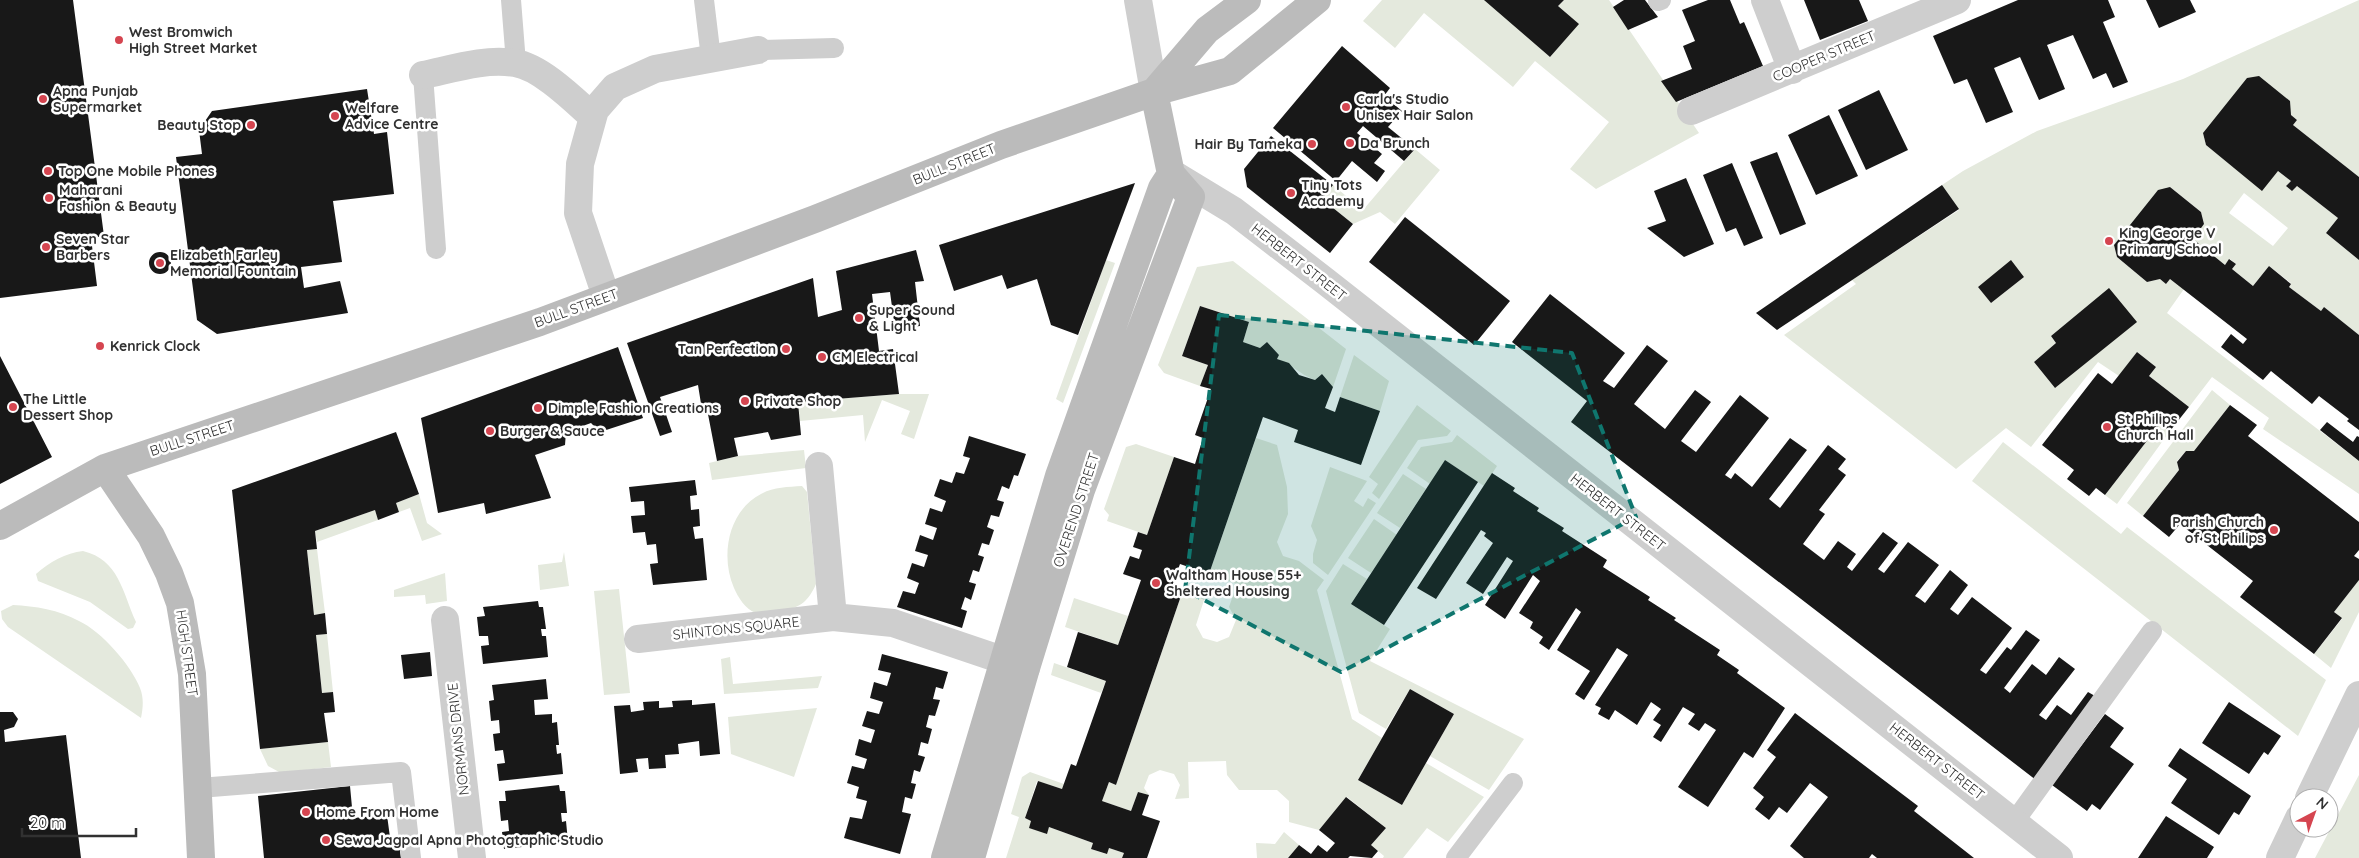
<svg xmlns="http://www.w3.org/2000/svg" width="2359" height="858" viewBox="0 0 2359 858" font-family="Quicksand,sans-serif">
  <style>
    .green { fill: #e4e9dd; fill-rule: evenodd }
    .building { fill: #181818 }
    .lines { fill: none; stroke-linecap: round; stroke-linejoin: round }
    .lane { stroke: #cecece; stroke-width: 20 }
    .street { stroke: #cecece; stroke-width: 28 }
    .secondary { stroke: #bbb; stroke-width: 28 }
    .marked { fill: #0f766e; fill-opacity: 0.2; stroke: #0f766e; stroke-width: 4; stroke-dasharray: 10 6; stroke-linejoin: round }
    .poi-dot { fill: #d54550; stroke: #fff; stroke-width: 2 }
    .labels { text-anchor: middle; stroke-width: 5; stroke-linejoin: round; paint-order: stroke }
    .poi-label { font-size: 14px; font-weight: bold; fill: #313131; stroke: #fff; text-anchor: start }
    .street-label { font-size: 14px; fill: #313131; stroke: #fff }
  </style>
  <rect width="100%" height="100%" fill="#fff"/>
  <path class="green" d="M1382,0h104l64,57 28,-33 -20,-18 6,-6h45l90,133 -103,56 -26,-20 39,-47 -74,-61 -22,26 -89,-74 -29,35 -32,-27z
    M2359,0v177l-66,-52 4,-5 -6,-5 -88,18 3,12 56,45 16,-19 13,10 -5,5 6,5 5,-5 41,32 -12,15 33,27v75l-35,-28 -3,4 -32,-24 2,-4 -22,-17 -16,20 -21,-17 4,-5 -6,-5 -5,6 -32,-26 11,-15 -3,-12 -31,-25 -56,58 3,12 30,25 13,-3 6,5 4,-5 14,10 -17,24 192,148v33l-96,-65 6,-11 -57,-41 -23,30 -40,-31 7,-9 -19,-15 -18,24 -21,-14 -67,85 -25,-19 -50,41 -172,-134 72,-51 -4,-4 107,-70 -17,-25 21,-14 74,-40 146,-52zM2244,193l44,35 -15,18 -44,-33zM2011,261l13,16 -33,26 -13,-16zM2109,289l27,33 -81,66 -21,-26 22,-19 -5,-7z
    M1415,149l25,21 -45,54 -15,-12 -27,12 -31,-25 11,-14 30,25z
    M1106,260l9,3 -52,140 -7,-4z
    M1233,261l113,88 -13,38 -11,-13 -7,6c-16,-6 -23,-16 -38,-21l2,-4 -12,-13 -7,6 -17,-6 6,-20 -49,-16 -18,50 26,9 -8,21 -36,-13 -6,-8 39,-98z
    M1354,355l35,26 -9,30 -40,-14z
    M2212,390l18,15 -36,46h-8l-9,10 2,9 -36,46 -16,-13z
    M899,394h30l-15,45 -13,-5 9,-23 -28,-11 -17,42 -2,-27 -63,6 -2,-19z
    M1417,405l34,26 -4,5 -29,4 -39,59 -7,-6 6,-9 -9,-7z
    M2160,424l10,7 -53,73 -12,-9z
    M1457,435l40,31 -13,20 -39,-26 -15,24 -23,-16 14,-21 31,-5z
    M1256,438l21,7 10,42 1,27 -11,28 6,14 16,5 25,19 -7,10 35,129 30,19 -24,42 44,25 24,-42 58,34 -36,45 -21,-14 -24,30h-20l1,-2 -13,-11 15,-17 -39,-31 -28,33 -30,-8v-21l-12,-11h-38l-12,-15 -1,-14 -38,1 1,36 -14,1 5,-14 -6,-11 -14,-4 -11,5 -5,13 5,7 -11,-3 -7,19 -29,-10 7,-19 7,3 67,-195 22,7 -9,28 7,13 14,4 12,-5 7,-17 -7,-13 8,-23 -28,-10z
    M2003,442l118,92 6,-7 199,153 -28,56 -326,-255z
    M1136,444l38,13 -27,78 -40,-14 2,-6 -5,-6 22,-62z
    M804,450l2,18 -94,12 -3,-17 29,-7z
    M1330,467l37,14 -13,20 9,6 5,-9 8,5 -48,72 -15,-12v-9l4,-14 -6,-14z
    M1403,474l23,15 -26,39 -23,-15z
    M802,486l5,6 9,92c-7,16 -16,25 -34,26 -7,1 -19,5 -26,3 -11,-4 -18,-16 -22,-25 -14,-32 -6,-77 27,-94 12,-7 27,-7 41,-8z
    M419,494l8,29 15,11 -20,7 -12,-33 -11,4 -3,-9z
    M375,510l3,10 -61,22 -2,-11z
    M1374,519l23,16 -26,38 -23,-15z
    M317,549l8,64 -11,2 -7,-65z
    M83,551c36,9 39,40 53,71l-3,6 -5,1 -38,-27 -52,-21 -2,-7c13,-12 30,-21 47,-23z
    M564,552l5,34 -29,4 -2,-25 24,-3z
    M1343,564l24,15 -16,25 39,25 -20,32 154,78 -35,51 -59,-34 24,-42 -44,-25 -24,40 -27,-16 -33,-122z
    M445,573l2,28 -21,3 -1,-9 -31,2v-7z
    M2359,580v32l-28,56 -17,-14 28,-35 -8,-7z
    M619,589l11,104 -26,2 -10,-104z
    M1074,598l54,18 -10,29 -53,-18z
    M13,605c22,1 46,5 66,16 22,10 52,44 61,67 4,10 3,20 1,30l-133,-91 -6,-8 -1,-8z
    M327,634l6,58 -11,1 -6,-58z
    M730,657l3,27 89,-8 -4,12 -94,6 -3,-35z
    M1054,663l52,18 -5,12 -50,-18z
    M817,708l-23,69 -63,-23 -3,-37z
    M328,742l3,25 -50,6 -13,-7 -8,-17z
    M1030,772l34,12 -2,5 -25,-8 -12,37 6,3 15,13 3,-7 44,16 -2,6 15,5 3,-6 15,5 -2,5h-116l13,-41 -8,-3 11,-37z
    M2359,775v83h-44z
    M1284,832l15,13 -11,13h-31l-1,-15 19,1z"/>
  <path class="building" d="M0,0h73l31,236 -13,2 6,48 -97,12z
    M1484,0h80l-6,6 21,18 -29,33z
    M1624,0h21l13,17 -30,13 -15,-23z
    M1708,0h22l10,24 4,-2 19,44 -87,36 -15,-21 31,-12 -9,-23 12,-5 -13,-31z
    M1804,0h55l9,21 -48,19z
    M2018,0h90l7,17 -12,5 25,60 -15,6 -7,-15 -13,6 -20,-44 -26,10 18,44 -26,11 -19,-43 -26,11 19,44 -27,11 -19,-44 -13,5 -21,-48z
    M2146,0h44l6,12 -37,16z
    M1342,46l48,42 -6,8 18,15 -14,16 27,22 -11,12 -41,-35 -6,7 25,21 -8,9 11,8 -8,11 -25,-21 -16,20 -63,-53z
    M2259,76l31,25 1,14 6,5 -4,5 66,52v83l-33,-27 12,-15 -41,-32 -5,5 -6,-5 5,-5 -13,-10 -16,20 -56,-46 -3,-12 44,-55z
    M367,89l7,45 13,-2 7,62 -61,7 9,61 -41,5 3,21 36,-7 8,32 -131,21 -20,-14 -21,-163 26,-3 -3,-24 13,-19z
    M1879,90l29,60 -42,20 -28,-60z
    M1829,115l29,61 -42,19 -28,-60z
    M1271,136l62,49 -11,14 31,25 -23,29 -83,-66 -3,-18z
    M1777,152l29,72 -26,11 -30,-73z
    M1732,163l31,75 -19,8 -8,-18 -10,4 -23,-57z
    M1686,178l28,66 -30,13 -37,-29 19,-7 -12,-30z
    M1135,183l-57,152 -27,-10 -14,-46 -30,10 -5,-14 -48,16 -15,-46z
    M1942,185l17,24 -182,121 -21,-17z
    M2170,187l31,25 3,12 -11,15 32,26 4,-6 7,5 -4,5 21,17 16,-20 22,18 -2,3 32,24 3,-4 35,28v95l-12,-9 2,-2 -30,-23 -7,8 -41,-33 -8,9 -4,-3 -38,-30 10,-13 12,10 4,-5 -77,-60 -4,5 -6,-5 -13,3 -30,-25 -3,-12 44,-55z
    M1405,217l105,84 -36,44 -105,-83z
    M916,250l8,31 -9,1 5,44 -25,3 -5,-37 -18,2 7,57 14,-2 6,45 -101,8 3,33 -30,5 -3,-8 -34,6 4,18 -21,5 -10,-52 -5,1 -4,-25 -38,12 12,35 -12,4 -33,-93 186,-65 5,39 24,-7 -6,-39z
    M149 263a11 11 0 1 1 22 0a11 11 0 1 1-22 0Z
    M2011,260l13,17 -33,26 -13,-16z
    M2109,288l28,34 -82,66 -21,-26 22,-19 -5,-7z
    M1550,294l75,59 -22,28 11,7 33,-43 21,16 -34,43 31,25 30,-39 16,12 -30,39 15,11 44,-57 29,23 -44,57 6,4 4,-6 17,14 38,-49 17,12 -38,49 11,9 48,-63 18,14 -8,10 8,6 -27,35 6,4 -22,30 21,16 14,-19 18,13 -9,13 5,4 31,-39 15,11 -20,26 6,4 24,-31 31,23 -24,31 5,3 5,4 25,-33 18,15 -18,24 8,6 14,-18 40,31 -32,42 6,4 21,-27 4,3 15,-20 14,10 -36,48 6,5 22,-29 14,11 13,-18 16,12 -36,46 7,5 11,-15 14,10 17,-23 7,4 -59,84 -465,-358 16,-21 -75,-59z
    M1200,306l49,16 -6,20 17,6 7,-6 12,13 -2,4 12,4 10,12 16,5 7,-6 11,13 -8,21 10,4 5,-15 40,14 -19,54 -67,-23 4,-12 -35,-13 -54,157 -29,-10 -8,22 11,4 -67,195 -7,-3 -7,19 29,10 7,-19 11,3 -7,20 18,6 -13,37h-25l2,-5 -15,-5 -2,6 -16,-5 2,-6 -44,-16 -2,7 -18,-6 2,-7 -6,-3 13,-37 24,8 9,-25 5,2 30,-85 -39,-14 11,-35 40,13 23,-65 -18,-6 7,-18 9,3 3,-9 -9,-3 5,-15 9,3 27,-78 21,7 8,-26 -8,-3 16,-46 -11,-3 8,-21 -26,-9z
    M618,347l25,71 -43,14 -9,-9 -25,9 -1,13 -30,10 16,43 -65,16 -2,-11 -46,10 -17,-95z
    M2137,352l19,15 -7,9 40,31 -19,24 -10,-7 -55,71 -9,-7 -7,8 -22,-17 7,-9 -32,-25 56,-72 14,11z
    M0,356l52,101 -52,27z
    M2230,405l27,20 -9,11 111,86v28l-5,6 5,3v21l-25,32 8,6 -28,36 -74,-57 13,-16 -73,-57 -11,13 -26,-21 36,-46 -2,-8 9,-11h8z
    M2327,422l26,20 4,-6 2,1v24l-39,-31z
    M396,432l23,62 -23,9 3,9 -21,8 -3,-10 -60,21 2,18 -10,1 7,65 11,-2 1,11 1,10 -11,1 6,58 11,-1 2,20 -11,1 4,29 -68,7 -28,-259z
    M969,436l57,18 -8,22 -4,-1 -5,14 -7,-3 -5,14 7,2 -5,15 -8,-2 -4,12 7,3 -5,15 -7,-2 -4,12 6,2 -5,15 -6,-2 -4,12 7,2 -5,16 -6,-3 -4,12 6,2 -5,17 -65,-21 6,-16 12,3 4,-11 -12,-5 5,-15 12,4 4,-12 -13,-4 5,-16 13,5 4,-12 -12,-4 5,-16 12,4 4,-11 -12,-5 6,-17 12,4 4,-11 8,2 6,-16 -7,-2z
    M1445,460l33,22 -94,143 -33,-21z
    M1492,473l23,15 -2,3 26,17 -2,3 27,17 -2,3 45,29 -4,7 47,30 -2,3 28,18 -2,2 46,30 -3,5 22,15 -2,3 48,35 -32,50 -9,-6 -36,55 -30,-20 38,-57 -11,-7 -6,8 -11,-7 7,-10 -12,-7 -22,35 -8,-5 8,-12 -8,-5 8,-11 -10,-7 -14,23 -22,-15 -6,10 -11,-6 3,-6 -6,-3 33,-50 -11,-7 -33,52 -9,-6 15,-23 -33,-21 24,-38 -5,-4 -27,42 -10,-7 4,-6 -13,-9 3,-6 -14,-9 21,-32 -7,-6 -28,44 -20,-14 28,-44 -6,-4 -24,37 -17,-11 27,-40 -9,-7 2,-3 -5,-3 -45,69 -19,-11z
    M695,480l2,15 -7,1 1,14 8,-1 1,17 -7,1 2,12 8,-1 4,42 -54,5 -3,-21 8,-1 -2,-19 -9,1 -2,-13 -12,1 -2,-17 14,-1 -1,-14 -13,1 -2,-15z
    M538,601l1,6h4l3,22h-5l1,7h4l2,21 -65,7 -2,-18 8,-1 -1,-9h-9l-2,-19 8,-1 -2,-9z
    M430,652l2,24 -28,3 -3,-24z
    M882,654l66,18 -5,17 -7,-2 -3,12 7,1 -5,16 -6,-1 -3,12 6,2 -4,15 -7,-2 -3,13 7,2 -5,15 -6,-2 -3,13 5,1 -4,15 -7,-2 -3,15 9,2 -11,40 -56,-16 6,-21 12,2 5,-18 -11,-3 3,-11 -12,-4 5,-17 12,3 3,-10 -12,-4 4,-16 12,4 4,-13 -13,-4 5,-15 12,3 4,-12 -13,-4 4,-16 13,4 4,-13 -13,-3z
    M546,679l2,20 -14,1 1,15 17,-1v9l5,-1 2,23h-3l1,9 4,-1 2,21 -64,7 -2,-17 8,-1 -2,-13 -8,1 -2,-17 7,-1 -1,-13 -8,1 -2,-20 5,-1 -2,-15z
    M1410,689l44,25 -52,91 -44,-25z
    M692,700v5l23,-2 5,51 -20,2 -1,-15 -21,3 1,10 -14,1 1,13 -17,1 -1,-11 -12,1 2,13 -18,2 -6,-68 16,-1 1,7 13,-2 -1,-8 16,-1v7l14,-1 -1,-6z
    M2229,702l52,34 -13,19 -4,-3 -15,22 -47,-31z
    M0,712h13l5,7 -4,8 -10,3 1,12 61,-7 15,123h-81z
    M1795,713l123,93 -4,5 60,47h-97l-5,-4 -3,4h-65l-14,-12 38,-49 -18,-14 -23,30 -8,-6 -10,13 -14,-11 9,-12 -11,-9 23,-31 -9,-7z
    M2105,714l19,14 -14,19 24,17 -34,46 -8,-6 -5,7 -35,-26z
    M2180,748l71,48 -12,19 -5,-3 -15,23 -48,-32 16,-24 -19,-13z
    M559,785l1,6h5l2,22h-6l1,9 4,-1 2,21 -64,7 -2,-17 7,-1 -1,-11 -7,1 -2,-20h7l-1,-10z
    M350,786l3,32 34,-3 4,30h8l2,13h-137l-6,-62z
    M1346,797l40,31 -15,17 7,6 -6,7 -22,-2 -2,2h-60l11,-13 12,9 7,-9 9,7 8,-9 -16,-13z
    M2166,816l48,31 -7,11h-69z"/>
  <g class="lines">
    <path class="lane" d="M511,0l5,63
      M704,0l7,58
      M1658,1l3,-1
      M758,50l76,-2
      M423,75l13,174
      M199,788l202,-16 10,86
      M2014,822l138,-191
      M1456,858l57,-75"/>
    <path class="street" d="M1138,0l16,92
      M1765,0l27,70
      M423,75c29,-6 62,-17 92,-12 26,4 59,37 78,54
      M1691,111l266,-111
      M1173,174l61,37 91,70 734,577
      M606,296l-28,-83 2,-49 15,-54 20,-23 40,-18 103,-19
      M819,466l14,151
      M445,620l27,238
      M638,639l195,-22 60,6 133,45
      M2309,798l50,-103
      M2280,858l19,-40"/>
    <path class="secondary" d="M1154,92l53,-62 40,-30
      M105,468l46,68 18,37 11,30 12,71 9,184
      M0,526l105,-58 435,-146 275,-103 186,-74 153,-53 76,-21 87,-71
      M945,858l114,-382 103,-288 9,-14
      M971,858l55,-190 55,-178 110,-293 -20,-23 -17,-82"/>
  </g>
  <path class="marked" d="M1219,315l353,38 64,164 -295,155 -156,-82z"/>
  <g class="poi-dot">
    <circle cx="119" cy="40" r="5"/>
    <circle cx="43" cy="99" r="5"/>
    <circle cx="1346" cy="107" r="5"/>
    <circle cx="335" cy="116" r="5"/>
    <circle cx="251" cy="125" r="5"/>
    <circle cx="1350" cy="143" r="5"/>
    <circle cx="1312" cy="144" r="5"/>
    <circle cx="48" cy="171" r="5"/>
    <circle cx="1291" cy="193" r="5"/>
    <circle cx="49" cy="198" r="5"/>
    <circle cx="2109" cy="241" r="5"/>
    <circle cx="46" cy="247" r="5"/>
    <circle cx="160" cy="263" r="5"/>
    <circle cx="859" cy="318" r="5"/>
    <circle cx="100" cy="346" r="5"/>
    <circle cx="786" cy="349" r="5"/>
    <circle cx="822" cy="357" r="5"/>
    <circle cx="745" cy="401" r="5"/>
    <circle cx="13" cy="407" r="5"/>
    <circle cx="538" cy="408" r="5"/>
    <circle cx="2107" cy="427" r="5"/>
    <circle cx="490" cy="431" r="5"/>
    <circle cx="2274" cy="530" r="5"/>
    <circle cx="1156" cy="583" r="5"/>
    <circle cx="306" cy="812" r="5"/>
    <circle cx="326" cy="840" r="5"/>
  </g>
  <g class="labels">
    <g class="poi-label">
      <text x="129" y="37">West Bromwich<tspan x="129" dy="16">High Street Market</tspan></text>
      <text x="53" y="96">Apna Punjab<tspan x="53" dy="16">Supermarket</tspan></text>
      <text x="1356" y="104">Carla's Studio<tspan x="1356" dy="16">Unisex Hair Salon</tspan></text>
      <text x="345" y="113">Welfare<tspan x="345" dy="16">Advice Centre</tspan></text>
      <text x="241" y="130" text-anchor="end">Beauty Stop</text>
      <text x="1360" y="148">Da Brunch</text>
      <text x="1302" y="149" text-anchor="end">Hair By Tameka</text>
      <text x="58" y="176">Top One Mobile Phones</text>
      <text x="1301" y="190">Tiny Tots<tspan x="1301" dy="16">Academy</tspan></text>
      <text x="59" y="195">Maharani<tspan x="59" dy="16">Fashion &amp; Beauty</tspan></text>
      <text x="2119" y="238">King George V<tspan x="2119" dy="16">Primary School</tspan></text>
      <text x="56" y="244">Seven Star<tspan x="56" dy="16">Barbers</tspan></text>
      <text x="170" y="260">Elizabeth Farley<tspan x="170" dy="16">Memorial Fountain</tspan></text>
      <text x="869" y="315">Super Sound<tspan x="869" dy="16">&amp; Light</tspan></text>
      <text x="110" y="351">Kenrick Clock</text>
      <text x="776" y="354" text-anchor="end">Tan Perfection</text>
      <text x="832" y="362">CM Electrical</text>
      <text x="23" y="404">The Little<tspan x="23" dy="16">Dessert Shop</tspan></text>
      <text x="755" y="406">Private Shop</text>
      <text x="548" y="413">Dimple Fashion Creations</text>
      <text x="2117" y="424">St Philips<tspan x="2117" dy="16">Church Hall</tspan></text>
      <text x="500" y="436">Burger &amp; Sauce</text>
      <text x="2264" y="527" text-anchor="end">Parish Church<tspan x="2264" dy="16">of St Philips</tspan></text>
      <text x="1166" y="580">Waltham House 55+<tspan x="1166" dy="16">Sheltered Housing</tspan></text>
      <text x="316" y="817">Home From Home</text>
      <text x="336" y="845">Sewa Jagpal Apna Photogtaphic Studio</text>
    </g>
    <g class="street-label">
      <text transform="translate(1824 56) rotate(-23)" y="5">COOPER STREET</text>
      <text transform="translate(954 164) rotate(-22)" y="5">BULL STREET</text>
      <text transform="translate(1299 262) rotate(38)" y="5">HERBERT STREET</text>
      <text transform="translate(576 308) rotate(-20)" y="5">BULL STREET</text>
      <text transform="translate(192 438) rotate(-18)" y="5">BULL STREET</text>
      <text transform="translate(1076 510) rotate(-72)" y="5">OVEREND STREET</text>
      <text transform="translate(1618 512) rotate(38)" y="5">HERBERT STREET</text>
      <text transform="translate(736 628) rotate(-6)" y="5">SHINTONS SQUARE</text>
      <text transform="translate(187 653) rotate(82)" y="5">HIGH STREET</text>
      <text transform="translate(458 739) rotate(-96)" y="5">NORMANS DRIVE</text>
      <text transform="translate(1937 761) rotate(38)" y="5">HERBERT STREET</text>
    </g>
  </g>
  <g transform="translate(2314 813) rotate(41)"><circle r="24" fill="#ffffff" stroke="#adadad"/>
  <path d="M0-4L9 19L0 12L-9 19Z" fill="#d54550"/>
  <text y="-8" font-size="14" font-weight="bold" text-anchor="middle" fill="#313131">N</text>
  </g>
  <path d="M22 828v8h114v-8" fill="none" stroke="#313131" stroke-width="2.5"/>
  <text x="30" y="828" font-size="15" fill="#313131" stroke="#ffffff" stroke-width="4" paint-order="stroke">20 m</text>
</svg>
